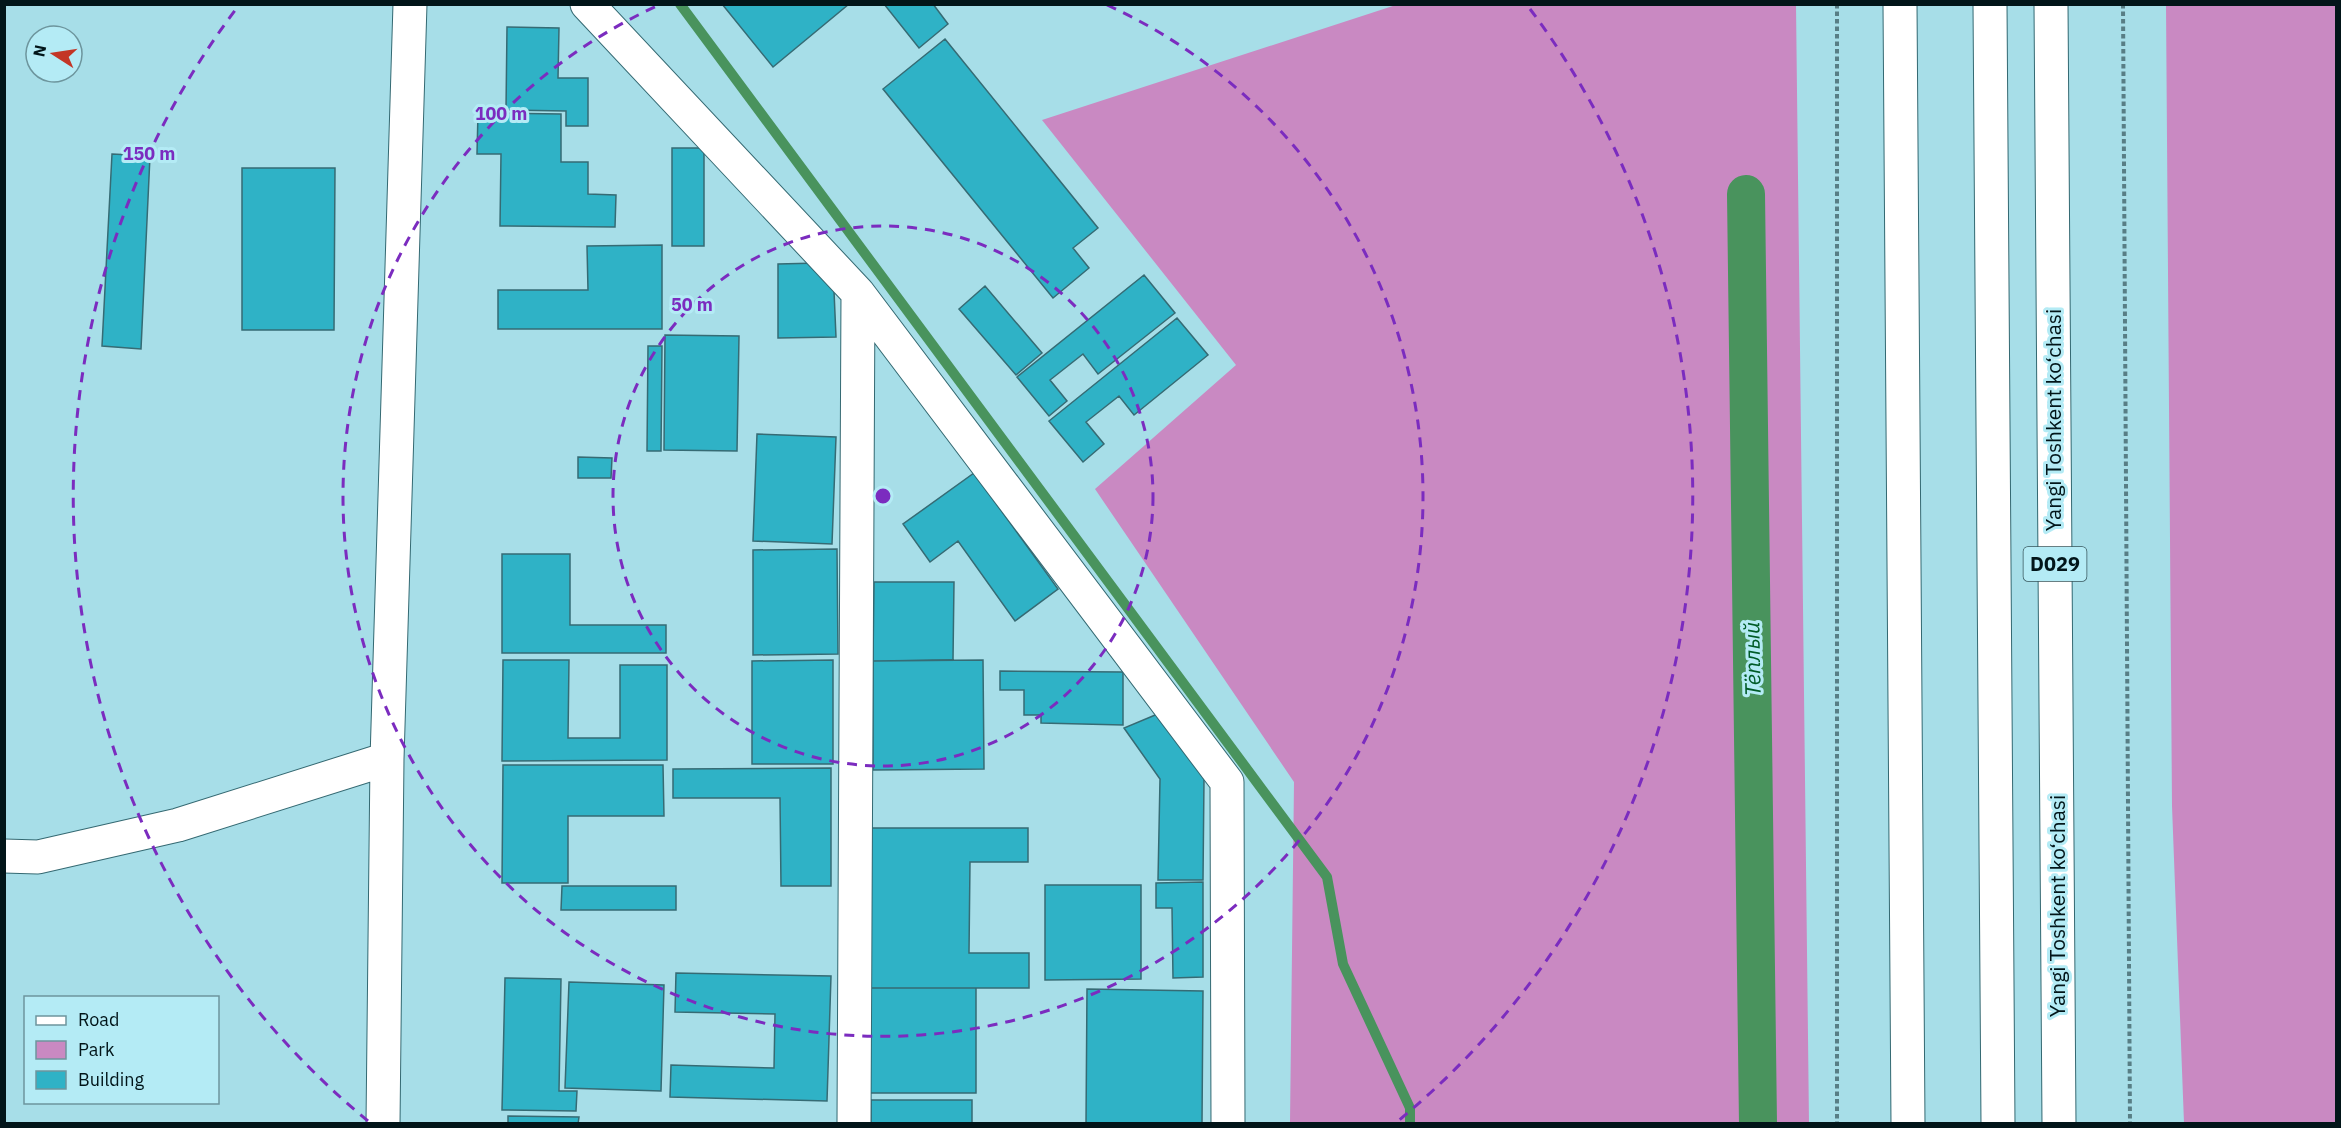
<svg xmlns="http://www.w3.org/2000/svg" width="2341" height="1128" viewBox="0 0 2341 1128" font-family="'IBM Plex Sans',sans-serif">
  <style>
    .green { fill: #c989c2 }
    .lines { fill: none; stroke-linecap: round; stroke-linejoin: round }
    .stream { stroke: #49935d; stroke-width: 10 }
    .canal { stroke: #49935d; stroke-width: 38 }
    .building { fill: #2fb2c6; stroke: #366b74; stroke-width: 1.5 }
    .minor-casing { stroke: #346972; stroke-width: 35 }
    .major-casing { stroke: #346972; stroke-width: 35 }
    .highway-casing { stroke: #346972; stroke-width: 35 }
    .path { stroke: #587e85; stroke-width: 4; stroke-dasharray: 4.5 3; stroke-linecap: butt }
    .minor { stroke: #fff; stroke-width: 33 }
    .major { stroke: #fff; stroke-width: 33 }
    .highway { stroke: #fff; stroke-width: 33 }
    .ring { fill: none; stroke: #7b2cbf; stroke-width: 3; stroke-dasharray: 10 8 }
    .labels { text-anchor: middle; stroke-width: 6; stroke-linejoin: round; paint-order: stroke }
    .shield { fill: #b4ebf5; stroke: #37555b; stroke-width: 1.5 }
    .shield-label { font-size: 20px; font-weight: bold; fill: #021519 }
    .street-label { font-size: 21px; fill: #021519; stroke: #b4ebf5 }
    .water-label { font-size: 22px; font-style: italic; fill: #005b27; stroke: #b4ebf5 }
    .centre { fill: #7b2cbf; stroke: #b4ebf5; stroke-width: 3 }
    .ring-label { font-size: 18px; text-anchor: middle; font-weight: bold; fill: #7b2cbf; stroke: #b4ebf5; stroke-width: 6; stroke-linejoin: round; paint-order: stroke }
  </style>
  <rect width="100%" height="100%" fill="#a7dee8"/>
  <path class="green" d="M1399,4l397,1 13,1118h-519l4,-341 -199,-293 141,-124 -194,-245z
    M2166,5h170v1118h-152l-12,-317z"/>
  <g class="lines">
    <path class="stream" d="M680,4l647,873 16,87 67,144v16"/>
    <path class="canal" d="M1746,194l12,930"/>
  </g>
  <path class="building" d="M722,4h127l-76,63z
    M884,4h49l15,20 -29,24z
    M507,27l52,1 -1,50h30v48h-22v-15l-60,-1z
    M945,39l153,189 -25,20 16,20 -36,30 -170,-209z
    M478,113l83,1v48h27v32l28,1 -1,32 -115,-1 1,-72h-24z
    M672,148h32v98h-32z
    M112,154l38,2 -9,193 -39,-3z
    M242,168h93l-1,162h-92z
    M662,245v84h-164v-39h90l-1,-44z
    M819,263l15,28 2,46 -58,1v-74z
    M1144,275l31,38 -77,61 -15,-20 -33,26 17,21 -18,15 -32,-39z
    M985,286l57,67 -26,22 -57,-66z
    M1177,318l31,37 -74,60 -15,-19 -33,26 18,22 -21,18 -34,-41z
    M665,335l74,1 -2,115 -73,-1z
    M648,346h14l-1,105h-14z
    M757,434l79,3 -4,107 -79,-3z
    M578,457l34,1 -1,20h-33z
    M974,473l84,116 -43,32 -57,-80 -28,21 -27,-38z
    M837,549l1,105 -85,1v-105z
    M502,554h68v71h96v28h-164z
    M874,582h80l-1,78 -80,1z
    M503,660h66l-1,78h52v-73h47v95l-165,1z
    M833,660v104h-81v-103z
    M983,660l1,109 -111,1v-109z
    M1000,671l123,1v53l-82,-2v-8h-17v-25h-24z
    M1160,713l44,66 -1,101h-45l2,-101 -36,-51z
    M503,765h160l1,51h-96v67h-66z
    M831,768v118h-50l-1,-88h-107v-29z
    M871,828h157v34h-58l-1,91h60v35h-159z
    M1203,882v95l-30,1 -1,-70h-16v-25z
    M1045,885h96v94l-96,1z
    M562,886h114v24h-115z
    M676,973l155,3 -4,125 -157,-4 1,-32 103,3 1,-54 -100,-2z
    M505,978l56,1 -2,112h18l-1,20 -74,-1z
    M569,982l95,3 -3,106 -96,-3z
    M870,988h106v105h-106z
    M1087,989l116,2 -1,133h-116z
    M871,1100h101v24h-101z
    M508,1116l71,1 -1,7h-70z"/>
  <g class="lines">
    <defs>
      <path id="minor" d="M587,4l271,289 369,489 1,342
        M4,856l34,1 140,-32 209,-66
        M383,1124l4,-365 23,-755
        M854,1124l4,-831"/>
      <path id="major" d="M1900,4l8,1120"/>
      <path id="highway" d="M1990,4l8,1120
        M2051,4l8,1120"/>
    </defs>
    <use href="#minor" class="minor-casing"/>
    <use href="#major" class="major-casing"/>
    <use href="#highway" class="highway-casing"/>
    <path class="path" d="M1837,4v1120
      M2123,4l7,1120"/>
    <use href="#minor" class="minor"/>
    <use href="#major" class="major"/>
    <use href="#highway" class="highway"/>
  </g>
  <g class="ring">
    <circle cx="883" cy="496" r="270"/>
    <path d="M1107 5A540 540 0 1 1 659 5"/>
    <path d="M368 1121A810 810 0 0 1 236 9M1530 9A810 810 0 0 1 1398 1121"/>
  </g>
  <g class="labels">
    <rect class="shield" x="2023.5" y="547" width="63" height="34" rx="4.5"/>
    <g class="shield-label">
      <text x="2055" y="571">D029</text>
    </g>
    <g class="street-label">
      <text transform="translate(2054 420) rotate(-90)" y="7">Yangi Toshkent ko‘chasi</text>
      <text transform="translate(2058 906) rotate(-90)" y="7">Yangi Toshkent ko‘chasi</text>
    </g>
    <g class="water-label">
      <text transform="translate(1752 659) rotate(-91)" y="8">Тёплый</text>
    </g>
  </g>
  <circle cx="883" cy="496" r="9" class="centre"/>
  <g class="ring-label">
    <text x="501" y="120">100 m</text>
    <text x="149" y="160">150 m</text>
    <text x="692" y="311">50 m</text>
  </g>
  <rect width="2341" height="1128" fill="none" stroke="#021519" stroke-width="12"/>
  <rect x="24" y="996" width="195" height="108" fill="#b4ebf5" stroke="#6d959d" stroke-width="1.5"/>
  <rect x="36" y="1016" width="30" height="9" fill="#ffffff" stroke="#6d959d" stroke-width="1.5"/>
  <text x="78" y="1026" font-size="18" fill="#021519">Road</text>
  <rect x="36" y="1041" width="30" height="18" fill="#c989c2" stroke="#6d959d" stroke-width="1.5"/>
  <text x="78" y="1056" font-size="18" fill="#021519">Park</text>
  <rect x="36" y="1071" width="30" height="18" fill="#2fb2c6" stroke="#6d959d" stroke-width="1.5"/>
  <text x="78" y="1086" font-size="18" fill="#021519">Building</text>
  <g transform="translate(54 54) rotate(282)"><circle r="28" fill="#b4ebf5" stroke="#6d959d" stroke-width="1.5"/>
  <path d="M0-4.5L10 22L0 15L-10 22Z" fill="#c33626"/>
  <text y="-9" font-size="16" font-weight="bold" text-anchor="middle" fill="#021519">N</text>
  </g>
</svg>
